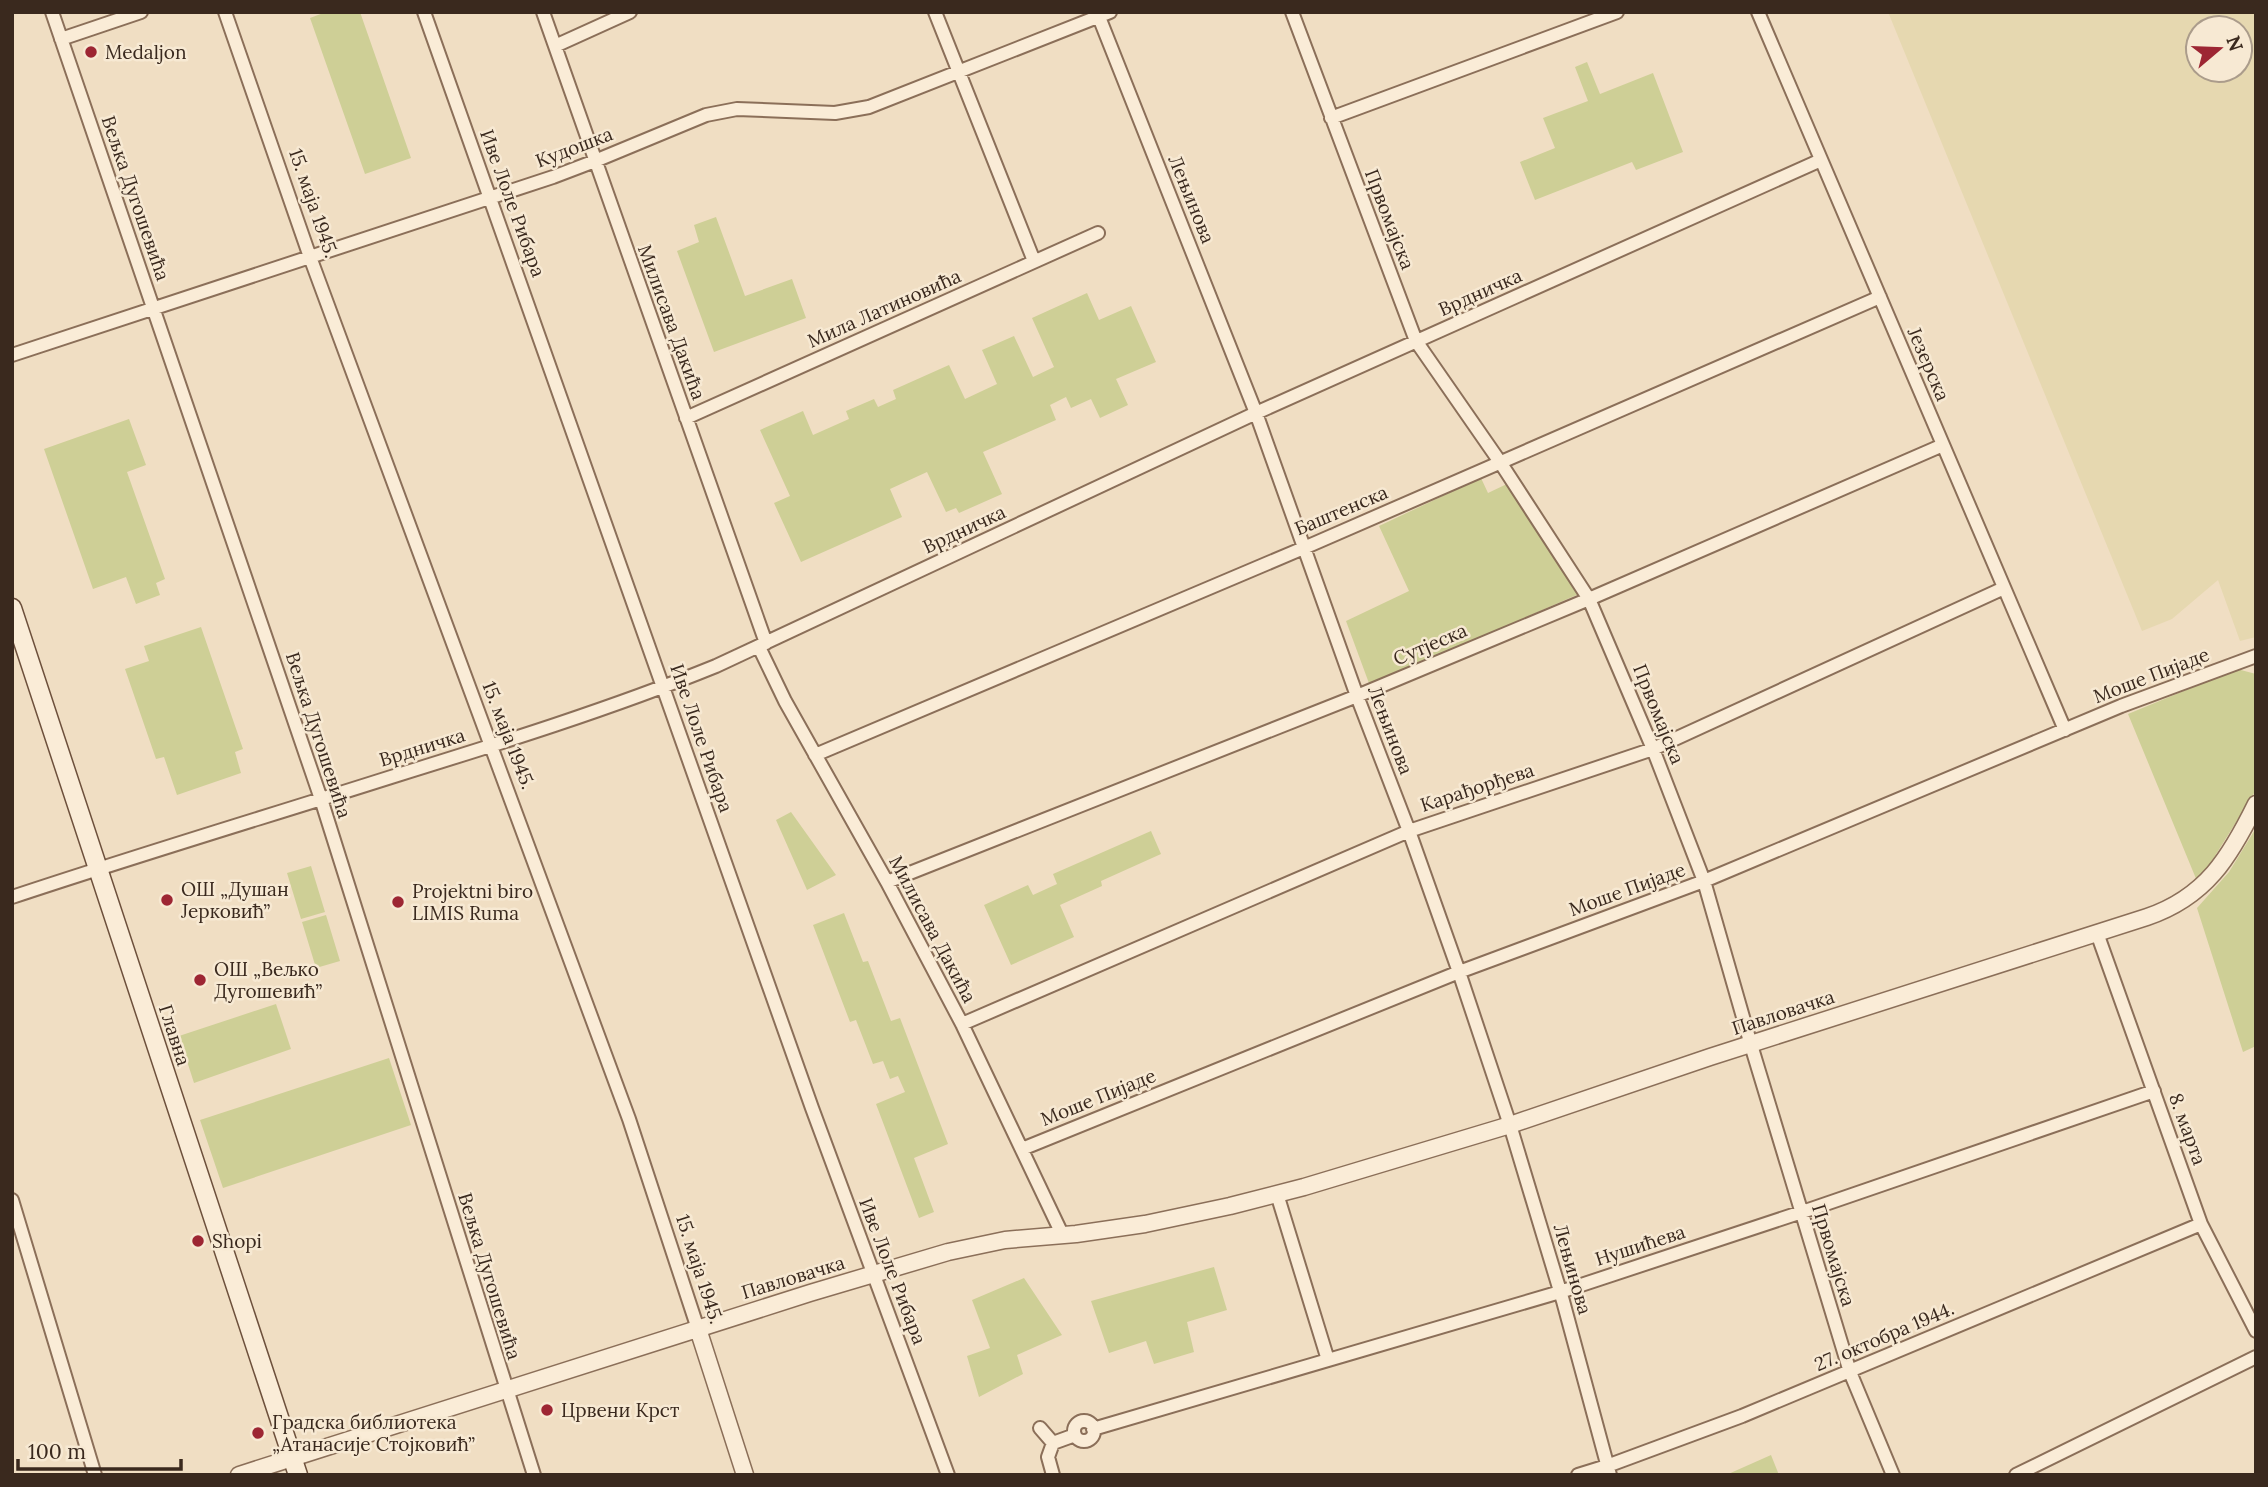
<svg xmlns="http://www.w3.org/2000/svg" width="2268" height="1487" viewBox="0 0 2268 1487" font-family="Lora,serif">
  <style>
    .farmland { fill: #e6d8b0; fill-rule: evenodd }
    .green { fill: #cecf96 }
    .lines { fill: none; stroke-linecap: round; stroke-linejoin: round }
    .minor-casing { stroke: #8b6f59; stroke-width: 16 }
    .tertiary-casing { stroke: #8b6f59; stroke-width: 19 }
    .secondary-casing { stroke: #6d503c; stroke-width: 21 }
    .minor { stroke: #faecd7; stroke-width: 12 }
    .tertiary { stroke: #faecd7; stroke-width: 16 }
    .secondary { stroke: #faecd7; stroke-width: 18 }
    .poi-dot { fill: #9d2633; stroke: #f7e9d3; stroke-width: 2.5 }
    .labels { text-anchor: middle; stroke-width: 5; stroke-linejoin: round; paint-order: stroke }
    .poi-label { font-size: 19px; fill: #3a291e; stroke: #f7e9d3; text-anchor: start }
    .street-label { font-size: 19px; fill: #3a291e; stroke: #f7e9d3 }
  </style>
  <rect width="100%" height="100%" fill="#f0dec3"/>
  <path class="farmland" d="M1888,12h368v625l-16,4 -22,-61 -46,39 -30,12zM2198,28h42v42h-42z"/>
  <path class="green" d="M326,12h34l51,146 -46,16 -55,-156z
    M1587,62l13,32 53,-21 30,79 -47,18 -4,-8 -97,38 -15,-38 35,-14 -12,-30 45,-17 -13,-34z
    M716,217l29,79 47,-17 14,39 -92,34 -37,-101 22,-9 -5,-17z
    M1087,293l12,27 32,-14 25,56 -40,17 12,26 -28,13 -9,-19 -20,9 -5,-11 -16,8 6,15 -73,32 19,42 -43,19 -3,-5 -10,4 -19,-40 -37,17 12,28 -101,45 -27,-59 16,-7 -30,-66 43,-19 10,24 36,-16 -3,-8 28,-12 4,8 18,-8 -3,-9 56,-25 16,34 32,-15 -15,-34 32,-14 19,41 21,-10 -22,-49z
    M129,419l17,46 -19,7 38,107 -9,4 4,12 -24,9 -10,-27 -33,12 -49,-140z
    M1481,478l7,15 21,-10 72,110 -211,93 -24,-65 63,-30 -30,-65z
    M201,627l42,122 -8,3 6,21 -64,22 -13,-38 -8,2 -31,-90 24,-8 -5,-15z
    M2237,669l19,5v116l-51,82 -8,9 -69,-167z
    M791,812l45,63 -29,15 -31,-70z
    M2256,828v218l-13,6 -46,-144 32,-36z
    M1151,831l10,23 -60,27 1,5 -42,19 14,32 -63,28 -27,-60 44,-20 5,10 24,-11 -4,-10z
    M311,866l14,46 -24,7 -14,-46z
    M844,913l19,49 5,-1 23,60 9,-3 48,126 -34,14 20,54 -15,6 -43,-114 29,-12 -7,-16 -8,3 -7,-18 -10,3 -17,-44 -6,2 -37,-97z
    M326,915l14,46 -24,7 -14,-46z
    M276,1004l15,45 -97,34 -15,-47z
    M389,1058l22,67 -188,63 -23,-68z
    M1214,1267l13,43 -40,12 7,30 -40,12 -8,-23 -37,12 -18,-52z
    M1024,1278l38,57 -45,20 6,19 -44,23 -12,-41 23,-8 -18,-48z
    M1771,1455l8,20h-53z"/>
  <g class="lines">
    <defs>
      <path id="minor" d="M52,12l269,787 213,676
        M225,12l85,245 319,862 69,210
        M424,12l388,1096 136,367
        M543,12l223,631
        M935,12l99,249
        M1097,12l159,401 101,283 52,135 50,141 51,153 53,176 47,174
        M1292,12l124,329 84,121 89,137 64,150 51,132 47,164 99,327 43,103
        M1758,12l307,718
        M61,39l80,-27
        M555,46l75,-34
        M1331,118l286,-106
        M12,355l541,-178 42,-16 111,-46 31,-6 98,4 34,-6 241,-95
        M686,418l412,-185
        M759,647l26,54 102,181 75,142 100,210
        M815,755l498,-211 567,-247
        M887,882l470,-186 232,-97 354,-154
        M12,897c126,-42 253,-80 379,-120 110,-34 219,-68 325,-111l540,-253 565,-253
        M2097,933l104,291 55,107
        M962,1024l447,-193 244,-82 351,-161
        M1022,1149l437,-177 245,-91 417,-175 135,-50
        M1277,1194l51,166
        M12,1200l83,275
        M1074 1431a10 10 0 1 1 20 0a10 10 0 1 1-20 0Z
        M1040,1428l13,15
        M1093,1429l467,-137 254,-84 340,-117
        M1053,1475l-5,-18 5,-14 22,-8
        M1578,1475l29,-9 135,-50 459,-192
        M2016,1475l240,-118"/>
      <path id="tertiary" d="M698,1329l47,146
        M239,1475l571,-182 138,-41 57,-12 71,-6 69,-10 85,-18 74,-19 206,-62 200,-68 437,-140c59,-20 83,-60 109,-113"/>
      <path id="secondary" d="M12,608l286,867"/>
    </defs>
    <use href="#minor" class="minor-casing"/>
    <use href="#tertiary" class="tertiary-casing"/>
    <use href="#secondary" class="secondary-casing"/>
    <use href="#minor" class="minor"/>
    <use href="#tertiary" class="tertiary"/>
    <use href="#secondary" class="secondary"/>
  </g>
  <g class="poi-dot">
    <circle cx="91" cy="52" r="7"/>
    <circle cx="167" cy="900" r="7"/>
    <circle cx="398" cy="902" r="7"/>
    <circle cx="200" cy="980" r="7"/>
    <circle cx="198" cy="1241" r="7"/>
    <circle cx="547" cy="1410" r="7"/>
    <circle cx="258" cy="1433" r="7"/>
  </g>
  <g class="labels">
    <g class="poi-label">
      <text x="105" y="59">Medaljon</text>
      <text x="181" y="896">ОШ „Душан<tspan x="181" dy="22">Јерковић”</tspan></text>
      <text x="412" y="898">Projektni biro<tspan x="412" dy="22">LIMIS Ruma</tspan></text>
      <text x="214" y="976">ОШ „Вељко<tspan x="214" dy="22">Дугошевић”</tspan></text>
      <text x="212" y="1248">Shopi</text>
      <text x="561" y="1417">Црвени Крст</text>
      <text x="272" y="1429">Градска библиотека<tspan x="272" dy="22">„Атанасије Стојковић”</tspan></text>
    </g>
    <g class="street-label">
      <text transform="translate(574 147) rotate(-21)" y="7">Кудошка</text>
      <text transform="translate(136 198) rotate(71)" y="7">Вељка Дугошевића</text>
      <text transform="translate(1192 199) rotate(68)" y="7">Лењинова</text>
      <text transform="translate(314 203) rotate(71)" y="7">15. маја 1945.</text>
      <text transform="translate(513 203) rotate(70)" y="7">Иве Лоле Рибара</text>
      <text transform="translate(1390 219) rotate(69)" y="7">Првомајска</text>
      <text transform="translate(1480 292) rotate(-24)" y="7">Врдничка</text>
      <text transform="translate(884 308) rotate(-24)" y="7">Мила Латиновића</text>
      <text transform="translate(672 322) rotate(70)" y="7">Милисава Дакића</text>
      <text transform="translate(1929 364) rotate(67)" y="7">Језерска</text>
      <text transform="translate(1341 510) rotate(-23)" y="7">Баштенска</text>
      <text transform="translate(964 529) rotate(-25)" y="7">Врдничка</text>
      <text transform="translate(1430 644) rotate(-23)" y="7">Сутјеска</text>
      <text transform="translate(2151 675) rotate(-21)" y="7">Моше Пијаде</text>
      <text transform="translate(1659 714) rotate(68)" y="7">Првомајска</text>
      <text transform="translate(1391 730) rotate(69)" y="7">Лењинова</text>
      <text transform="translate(319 735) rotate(72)" y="7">Вељка Дугошевића</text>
      <text transform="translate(509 735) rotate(69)" y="7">15. маја 1945.</text>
      <text transform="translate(702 738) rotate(71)" y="7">Иве Лоле Рибара</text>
      <text transform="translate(422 747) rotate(-17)" y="7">Врдничка</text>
      <text transform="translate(1477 787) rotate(-18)" y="7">Карађорђева</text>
      <text transform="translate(1627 889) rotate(-20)" y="7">Моше Пијаде</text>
      <text transform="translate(933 929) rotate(62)" y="7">Милисава Дакића</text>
      <text transform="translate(1783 1012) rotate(-18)" y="7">Павловачка</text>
      <text transform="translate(175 1035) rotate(72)" y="7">Главна</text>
      <text transform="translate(1098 1097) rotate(-22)" y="7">Моше Пијаде</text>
      <text transform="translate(2188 1129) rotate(70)" y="7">8. марта</text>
      <text transform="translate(1640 1245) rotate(-18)" y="7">Нушићева</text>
      <text transform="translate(1834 1255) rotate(73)" y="7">Првомајска</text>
      <text transform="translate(700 1269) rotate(72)" y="7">15. маја 1945.</text>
      <text transform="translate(1573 1269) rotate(74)" y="7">Лењинова</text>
      <text transform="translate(893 1271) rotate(69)" y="7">Иве Лоле Рибара</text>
      <text transform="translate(490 1276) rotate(73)" y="7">Вељка Дугошевића</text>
      <text transform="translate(793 1277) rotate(-17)" y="7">Павловачка</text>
      <text transform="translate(1884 1336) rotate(-23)" y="7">27. октобра 1944.</text>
    </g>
  </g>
  <rect width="2268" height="1487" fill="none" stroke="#3a291e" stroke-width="28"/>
  <g transform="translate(2219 49) rotate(71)"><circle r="33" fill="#f7e9d3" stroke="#ab9c8b" stroke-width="2"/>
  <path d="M0-5L12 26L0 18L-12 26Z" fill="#9d2633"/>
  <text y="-10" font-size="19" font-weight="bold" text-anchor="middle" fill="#3a291e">N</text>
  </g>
  <path d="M18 1459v10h163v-10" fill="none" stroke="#3a291e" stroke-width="3.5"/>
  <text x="28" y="1459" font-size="21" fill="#3a291e" stroke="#f7e9d3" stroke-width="5" paint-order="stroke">100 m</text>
</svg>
